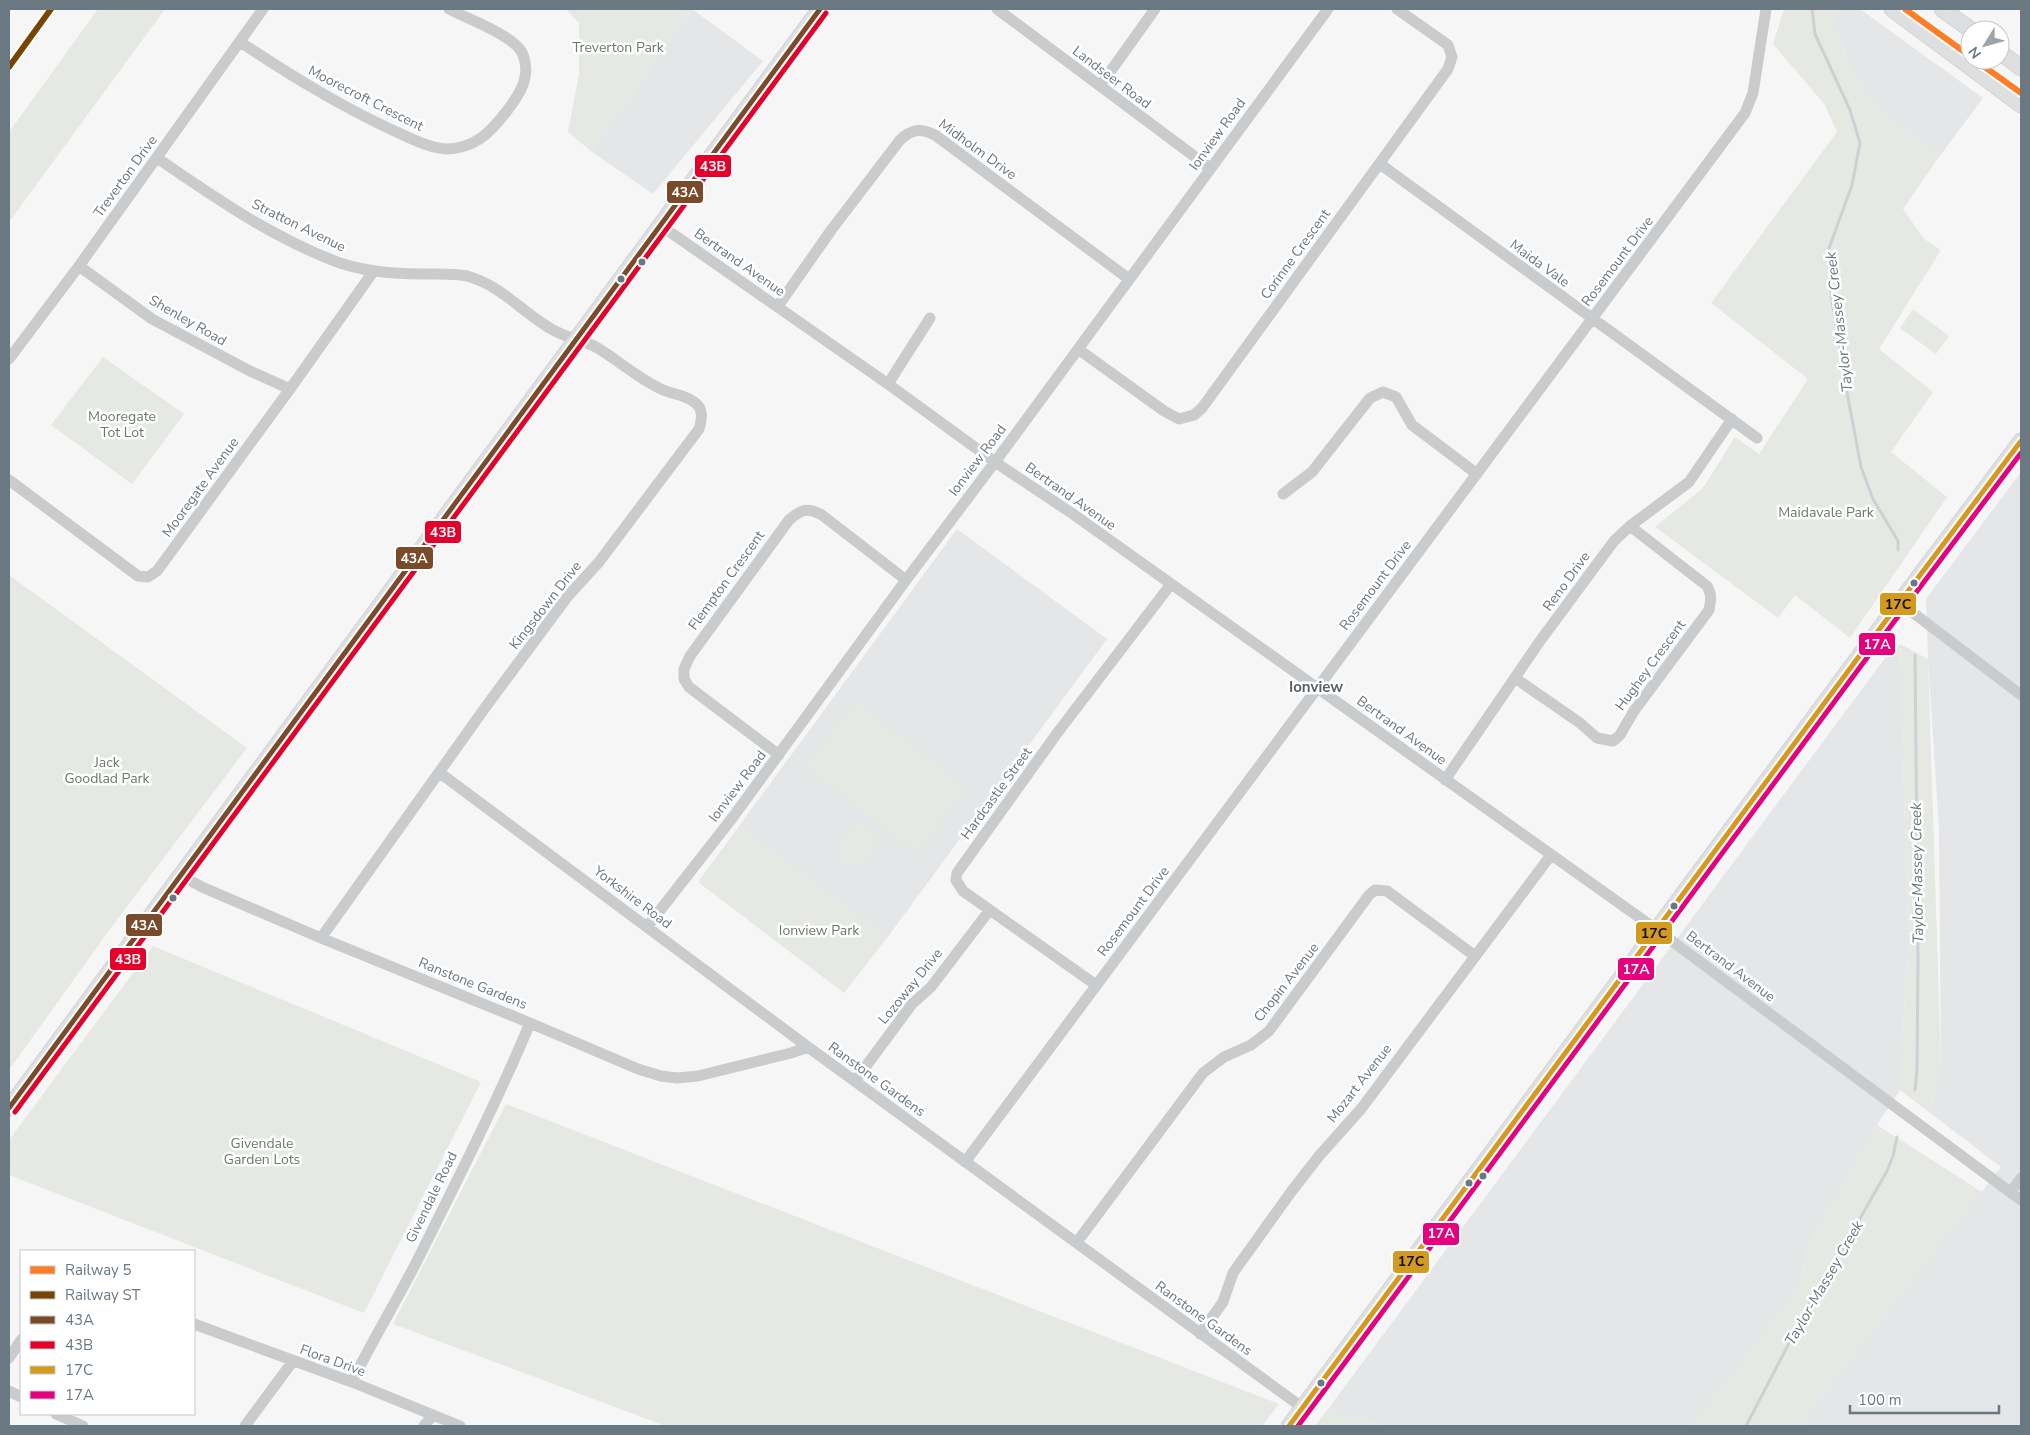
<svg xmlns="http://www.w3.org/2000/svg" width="2030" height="1435" viewBox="0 0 2030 1435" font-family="'Nunito Sans',sans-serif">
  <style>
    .built { fill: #e5e6e7 }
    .green { fill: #e6e8e4 }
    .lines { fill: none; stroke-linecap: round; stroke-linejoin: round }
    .stream { stroke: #cbd2d4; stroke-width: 3 }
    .major-casing { stroke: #d2d3d4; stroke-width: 17 }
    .minor { stroke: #c9cbcc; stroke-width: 11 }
    .major { stroke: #dedfe0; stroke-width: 15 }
    .bus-1-casing { stroke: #fff; stroke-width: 9 }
    .bus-2-casing { stroke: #fff; stroke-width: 9 }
    .bus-3-casing { stroke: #fff; stroke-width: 9 }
    .bus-4-casing { stroke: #fff; stroke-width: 9 }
    .bus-1 { stroke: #7a4b2a; stroke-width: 5 }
    .bus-2 { stroke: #e4002b; stroke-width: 5 }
    .bus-3 { stroke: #d49a20; stroke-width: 5 }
    .bus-4 { stroke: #e5007d; stroke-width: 5 }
    .rail-1-casing { stroke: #fff; stroke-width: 10 }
    .rail-2-casing { stroke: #fff; stroke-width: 10 }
    .rail-1 { stroke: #ff7d24; stroke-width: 6 }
    .rail-2 { stroke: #794400; stroke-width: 6 }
    .bus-dot { fill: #6a7882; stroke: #fff; stroke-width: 2 }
    .labels { text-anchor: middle; stroke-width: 5; stroke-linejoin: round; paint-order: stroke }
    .park-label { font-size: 14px; fill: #6c7a68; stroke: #fff }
    .street-label { font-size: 14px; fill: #6a7882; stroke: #fff }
    .water-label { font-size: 15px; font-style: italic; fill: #66787e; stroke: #fff }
    .neighbourhood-label { font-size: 15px; font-weight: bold; fill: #576168; stroke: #fff }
    .line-badge { stroke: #fff; stroke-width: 2 }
    .badge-label { font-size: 14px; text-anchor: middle; font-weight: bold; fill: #fff }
    .pale-badge-label { font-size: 14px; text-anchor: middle; font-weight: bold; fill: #111 }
  </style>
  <rect width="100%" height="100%" fill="#f6f6f6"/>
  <path class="built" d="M692,9l71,52 -110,133 -61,-42z
    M1840,9h20l123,89 -44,59 -60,-50 -26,-33 -19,-51z
    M2021,472v954h-218l2,-7 196,-252 -71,-54 11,-48 -2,-236 -11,-170 -2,-60z
    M957,529l150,110 -220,299 -148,-112z
    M1900,644l8,291 -8,155 -23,35 -71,125 -5,35 -109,141h-306l-58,-17 560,-755z"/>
  <path class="green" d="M98,9h67l-156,213v-90z
    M566,9h126l-100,143 -24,-20 11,-58v-51z
    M1784,9h56l-6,14 19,51 26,33 60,50 -36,52 21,30 17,11 -62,99 54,43 -42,60 56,45 -97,141 -55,-43 -17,23 -123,-91 48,-39 32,-51 24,17 49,-75 -97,-76 126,-171 -12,-27 -52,-61z
    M1913,309l36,27 -13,18 -36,-26z
    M103,357l81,57 -52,70 -81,-59z
    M9,575l238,173 -137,181 -101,141z
    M1900,644l28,15 13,406 -11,48 -30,-23 8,-155z
    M856,701l112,87 -51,66 -113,-87z
    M863,822c7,4 15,9 12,18l5,4 -9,9 -3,7 -5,1 -2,4c-6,1 -18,0 -23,-4l1,-19 12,-13z
    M739,826l148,112 -43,55 -146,-111z
    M153,946l328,136 -117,231 -355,-138v-35z
    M506,1104l773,300 -17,22h-596l-273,-102z
    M1877,1125l105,67 -177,227 -2,7h-111l109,-141 5,-35z
    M1328,1409l58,17h-71z"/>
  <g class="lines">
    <path class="stream" d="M1812,9l3,25 35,76 10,33 -8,42 -24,66 4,51 8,43 3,26 18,96 12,32 25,42v9
      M1915,1090l2,-21 1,-110 -3,-304
      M1746,1426l67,-129 8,-6 20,-38 5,-7 4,-13 8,-11 29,-51 6,-15 4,-19"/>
    <defs>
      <path id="major" d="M1892,9l129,96
        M1942,9l29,21
        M2000,52l21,16
        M9,1108l811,-1099
        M1289,1426l574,-775 158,-210"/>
    </defs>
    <use href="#major" class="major-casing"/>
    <path class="minor" d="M997,9l213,159
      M240,42c49,32 95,61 148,86 18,8 37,19 57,21 12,0 26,-4 36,-11 14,-10 42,-44 44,-61 2,-8 0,-20 -4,-26 -11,-17 -53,-32 -72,-42
      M1100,86l55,-77
      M157,158c57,39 117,81 183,105 27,9 54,11 82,11 15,0 31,-1 45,2 37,10 59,41 90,56 12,6 27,9 39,15 22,13 40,30 63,41 11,6 25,6 35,14 10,6 8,17 5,27l-100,133 -31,34 -81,109 -166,233
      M1380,164l377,274
      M660,225l228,159 107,78 78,52 584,416 364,270
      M79,266l73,53 98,52 40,18
      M778,306l54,-77 68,-89c12,-11 20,-12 35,-5l194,144
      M1078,349l86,62 15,8 15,-4 8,-7 246,-339 4,-12 -4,-12 -51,-36
      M9,359l70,-93 184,-257
      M888,384l42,-66
      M9,480l129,96 10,1 9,-6 133,-182 83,-117
      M1283,494l29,-22 58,-74 13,-6 13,5 16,28 65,49
      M1899,602l122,93
      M1515,678l65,45 17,15 16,3 7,-6 14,-24 75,-101c2,-10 3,-15 -2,-24l-77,-60
      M779,755l-90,-68 -5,-8v-10l6,-13 99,-136c13,-11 18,-13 33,-5l84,65
      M440,773l368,274 495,361
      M1445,780l95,-139 74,-100 16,-15 59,-44 43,-63
      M180,875l22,12 119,51 209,85 108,46 23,7 16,2 21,-2 93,-23 17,-6
      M647,927l86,-110 173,-237 89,-118 333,-453
      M1096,985l-133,-94 -7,-11 1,-7 101,-141 113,-148
      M855,1081l57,-77 19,-17 58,-76
      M965,1162l780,-1049 8,-20 13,-84
      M2011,1192l10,-14
      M1077,1242l126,-169 21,-16 27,-12 18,-14 100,-136 6,-5 12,1 88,65
      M194,1324l158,58 108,44
      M1200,1334l23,-32 10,-29 58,-81 28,-36 42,-47 190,-254
      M9,1358l12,-18
      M352,1382c20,-41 44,-80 65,-121 39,-78 79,-157 113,-238
      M9,1391l12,6
      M56,1414l27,12
      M245,1426l48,-65
      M424,1426l8,-10"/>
    <use href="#major" class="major"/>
    <defs>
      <path id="bus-1" d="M9,1108l811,-1099"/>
      <path id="bus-2" d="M15,1112l811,-1099"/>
      <path id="bus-3" d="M1289,1426l574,-775 158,-210"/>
      <path id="bus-4" d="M1298,1426l571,-771 152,-202"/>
    </defs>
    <use href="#bus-1" class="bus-1-casing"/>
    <use href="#bus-2" class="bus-2-casing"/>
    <use href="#bus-3" class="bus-3-casing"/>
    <use href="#bus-4" class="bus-4-casing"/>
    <use href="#bus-1" class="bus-1"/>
    <use href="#bus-2" class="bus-2"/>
    <use href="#bus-3" class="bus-3"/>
    <use href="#bus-4" class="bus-4"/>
    <defs>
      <path id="rail-1" d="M1905,9l65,47
        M1975,60l46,33"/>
      <path id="rail-2" d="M9,67l42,-58"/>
    </defs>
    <use href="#rail-1" class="rail-1-casing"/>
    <use href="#rail-2" class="rail-2-casing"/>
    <use href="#rail-1" class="rail-1"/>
    <use href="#rail-2" class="rail-2"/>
  </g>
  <g class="bus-dot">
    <circle cx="642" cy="262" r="4.5"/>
    <circle cx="621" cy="279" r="4.5"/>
    <circle cx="1914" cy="583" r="4.5"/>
    <circle cx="173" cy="898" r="4.5"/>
    <circle cx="1674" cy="906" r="4.5"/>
    <circle cx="1483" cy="1176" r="4.5"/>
    <circle cx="1469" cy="1183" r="4.5"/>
    <circle cx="1321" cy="1383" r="4.5"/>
  </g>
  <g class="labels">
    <g class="park-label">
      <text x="618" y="52">Treverton Park</text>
      <text x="122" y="421">Mooregate<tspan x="122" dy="16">Tot Lot</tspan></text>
      <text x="1826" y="517">Maidavale Park</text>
      <text x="107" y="767">Jack<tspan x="107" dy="16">Goodlad Park</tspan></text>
      <text x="819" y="935">Ionview Park</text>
      <text x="262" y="1148">Givendale<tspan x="262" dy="16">Garden Lots</tspan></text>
    </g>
    <g class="street-label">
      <text transform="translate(1112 77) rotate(37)" y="5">Landseer Road</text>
      <text transform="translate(366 98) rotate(27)" y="5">Moorecroft Crescent</text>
      <text transform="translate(1217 134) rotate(-54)" y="5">Ionview Road</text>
      <text transform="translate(978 149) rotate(36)" y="5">Midholm Drive</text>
      <text transform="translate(125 176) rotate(-54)" y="5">Treverton Drive</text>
      <text transform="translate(299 225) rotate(26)" y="5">Stratton Avenue</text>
      <text transform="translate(1295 254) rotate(-54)" y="5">Corinne Crescent</text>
      <text transform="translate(1617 261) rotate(-53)" y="5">Rosemount Drive</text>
      <text transform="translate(740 262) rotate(35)" y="5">Bertrand Avenue</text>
      <text transform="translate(1540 263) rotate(36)" y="5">Maida Vale</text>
      <text transform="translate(188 320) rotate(30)" y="5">Shenley Road</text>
      <text transform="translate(977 460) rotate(-53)" y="5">Ionview Road</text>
      <text transform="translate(200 487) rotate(-54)" y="5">Mooregate Avenue</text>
      <text transform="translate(1071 496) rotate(35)" y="5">Bertrand Avenue</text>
      <text transform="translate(726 580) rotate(-54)" y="5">Flempton Crescent</text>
      <text transform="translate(1566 581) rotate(-54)" y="5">Reno Drive</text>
      <text transform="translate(1375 585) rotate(-53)" y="5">Rosemount Drive</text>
      <text transform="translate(545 605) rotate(-52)" y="5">Kingsdown Drive</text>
      <text transform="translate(1650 665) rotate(-54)" y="5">Hughey Crescent</text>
      <text transform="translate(1402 730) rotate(36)" y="5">Bertrand Avenue</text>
      <text transform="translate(737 786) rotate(-53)" y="5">Ionview Road</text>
      <text transform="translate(996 793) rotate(-54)" y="5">Hardcastle Street</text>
      <text transform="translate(633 897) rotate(37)" y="5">Yorkshire Road</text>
      <text transform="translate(1133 911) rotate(-53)" y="5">Rosemount Drive</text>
      <text transform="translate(1731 966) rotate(37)" y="5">Bertrand Avenue</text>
      <text transform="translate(1286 982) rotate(-52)" y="5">Chopin Avenue</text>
      <text transform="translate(473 983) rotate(22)" y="5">Ranstone Gardens</text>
      <text transform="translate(910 986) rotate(-51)" y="5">Lozoway Drive</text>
      <text transform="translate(877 1079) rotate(36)" y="5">Ranstone Gardens</text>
      <text transform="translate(1359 1083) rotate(-52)" y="5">Mozart Avenue</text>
      <text transform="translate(431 1197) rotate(-64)" y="5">Givendale Road</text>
      <text transform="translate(1204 1318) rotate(36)" y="5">Ranstone Gardens</text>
      <text transform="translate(333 1360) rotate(20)" y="5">Flora Drive</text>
    </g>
    <g class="water-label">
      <text transform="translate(1839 322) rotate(-97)" y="5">Taylor-Massey Creek</text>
      <text transform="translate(1917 873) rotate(-91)" y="5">Taylor-Massey Creek</text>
      <text transform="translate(1824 1283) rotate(-60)" y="5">Taylor-Massey Creek</text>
    </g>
    <g class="neighbourhood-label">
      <text x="1316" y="692">Ionview</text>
    </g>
  </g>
  <g class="line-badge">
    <rect x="694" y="154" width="38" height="24" rx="5" fill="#e4002b"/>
    <rect x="666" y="180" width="38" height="24" rx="5" fill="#7a4b2a"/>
    <rect x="424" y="520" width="38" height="24" rx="5" fill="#e4002b"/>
    <rect x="395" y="546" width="39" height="24" rx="5" fill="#7a4b2a"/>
    <rect x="1879" y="592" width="38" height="24" rx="5" fill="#d49a20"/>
    <rect x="1858" y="632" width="38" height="24" rx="5" fill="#e5007d"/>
    <rect x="125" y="913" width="38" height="24" rx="5" fill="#7a4b2a"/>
    <rect x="1635" y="921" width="38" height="24" rx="5" fill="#d49a20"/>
    <rect x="109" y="947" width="38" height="24" rx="5" fill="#e4002b"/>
    <rect x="1617" y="957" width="38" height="24" rx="5" fill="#e5007d"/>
    <rect x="1422" y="1222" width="38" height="24" rx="5" fill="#e5007d"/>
    <rect x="1392" y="1250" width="38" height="24" rx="5" fill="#d49a20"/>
  </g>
  <g class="badge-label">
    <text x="713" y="171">43B</text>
    <text x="685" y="197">43A</text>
    <text x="443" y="537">43B</text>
    <text x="414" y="563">43A</text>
    <text x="1877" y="649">17A</text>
    <text x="144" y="930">43A</text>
    <text x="128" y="964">43B</text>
    <text x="1636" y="974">17A</text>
    <text x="1441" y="1238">17A</text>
  </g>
  <g class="pale-badge-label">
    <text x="1898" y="609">17C</text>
    <text x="1654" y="938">17C</text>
    <text x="1411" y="1266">17C</text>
  </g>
  <rect width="2030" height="1435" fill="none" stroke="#6a7882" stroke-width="20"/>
  <rect x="20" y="1250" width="175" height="165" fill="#ffffff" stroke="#c3c9cd"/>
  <rect x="30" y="1266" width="25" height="8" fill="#ff7d24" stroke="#c3c9cd"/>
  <text x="65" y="1275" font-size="15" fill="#6a7882">Railway 5</text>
  <rect x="30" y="1291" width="25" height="8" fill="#794400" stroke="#c3c9cd"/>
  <text x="65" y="1300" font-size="15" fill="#6a7882">Railway ST</text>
  <rect x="30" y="1316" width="25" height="8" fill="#7a4b2a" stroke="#c3c9cd"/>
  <text x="65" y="1325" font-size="15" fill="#6a7882">43A</text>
  <rect x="30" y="1341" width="25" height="8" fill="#e4002b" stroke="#c3c9cd"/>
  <text x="65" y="1350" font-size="15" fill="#6a7882">43B</text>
  <rect x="30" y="1366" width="25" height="8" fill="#d49a20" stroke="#c3c9cd"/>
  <text x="65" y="1375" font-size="15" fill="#6a7882">17C</text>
  <rect x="30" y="1391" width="25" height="8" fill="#e5007d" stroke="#c3c9cd"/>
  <text x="65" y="1400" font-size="15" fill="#6a7882">17A</text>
  <g transform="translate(1985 45) rotate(233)"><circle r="24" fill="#ffffff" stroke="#c3c9cd"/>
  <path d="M0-4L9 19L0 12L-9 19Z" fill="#9ba4ab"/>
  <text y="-8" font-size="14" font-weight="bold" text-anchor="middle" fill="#6a7882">N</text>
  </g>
  <path d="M1850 1405v8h149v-8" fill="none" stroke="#6a7882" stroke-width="2.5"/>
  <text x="1858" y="1405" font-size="15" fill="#6a7882" stroke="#ffffff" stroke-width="4" paint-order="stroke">100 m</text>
</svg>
